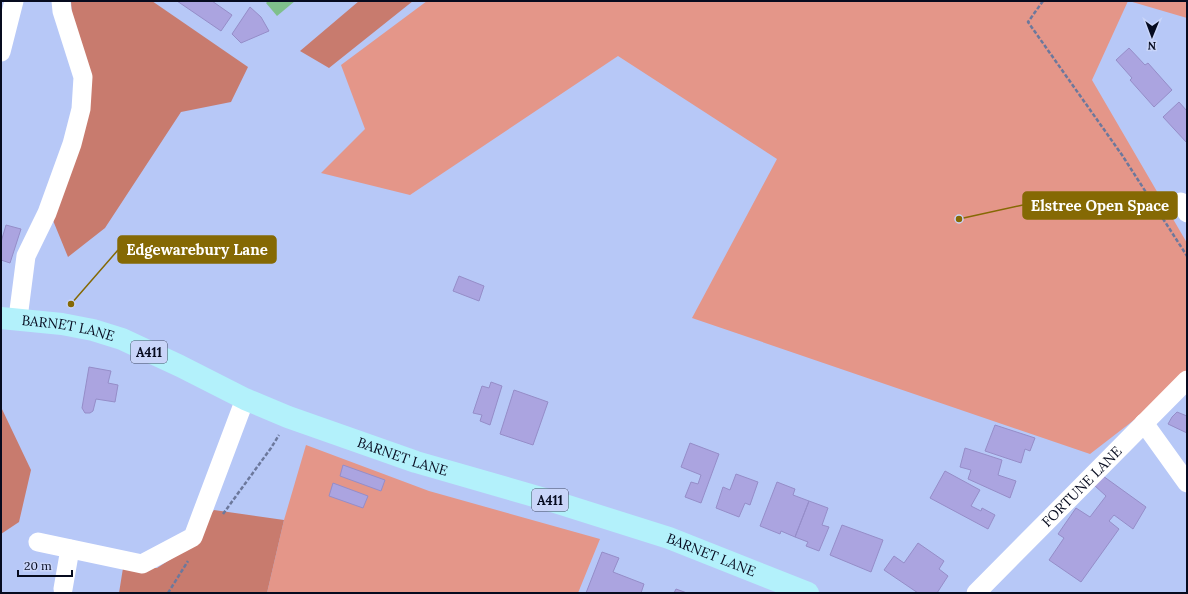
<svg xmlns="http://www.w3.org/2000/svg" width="1188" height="594" viewBox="0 0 1188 594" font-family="Lora,serif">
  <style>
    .green { fill: #e49689 }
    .forest { fill: #c87b6e }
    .water { fill: #7fc08c }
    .building { fill: #aba4e0; stroke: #958dc8 }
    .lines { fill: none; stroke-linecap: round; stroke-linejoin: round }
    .path { stroke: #6c789c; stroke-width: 2.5; stroke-dasharray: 4 2; stroke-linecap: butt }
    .minor { stroke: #fff; stroke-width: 19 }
    .major { stroke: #b3f1fb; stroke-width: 22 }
    .labels { text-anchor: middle; stroke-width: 4; stroke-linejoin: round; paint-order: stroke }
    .shield { fill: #c9d5f9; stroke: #404860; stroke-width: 1 }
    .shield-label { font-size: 13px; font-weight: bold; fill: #060b1f }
    .street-label { font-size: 14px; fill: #060b1f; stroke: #c9d5f9 }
    .leader { fill: none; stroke: #856904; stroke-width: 1.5 }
    .callout-dot { fill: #856904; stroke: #c9d5f9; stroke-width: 1.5 }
    .callout { fill: #856904; stroke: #856904; stroke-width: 1.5 }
    .callout-label { font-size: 15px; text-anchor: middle; font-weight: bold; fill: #fff }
  </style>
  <rect width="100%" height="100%" fill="#b7c8f7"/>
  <path class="green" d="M427,1h701l-36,79 95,163v127l-27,30 -70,54 -398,-136 85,-159 -159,-103 -208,139 -89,-22 44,-44 -24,-64z
    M1129,1h58v17z
    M306,445l123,46 171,48 -22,54h-311l17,-73z"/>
  <path class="forest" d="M71,1h81l96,66 -17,35 -50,10 -76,116 -37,29 -16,-39 29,-77z
    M359,1h54l-84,67 -29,-17z
    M1,407l30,63 -12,52 -18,12z
    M214,510l70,10 -17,73h-148l4,-25h34l17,-11z"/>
  <path class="water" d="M268,1h27l-18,15 -11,-13z"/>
  <path class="building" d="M177,1h35l20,14 -11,16z
    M250,7l11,10 8,14 -28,12 -9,-9z
    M1129,48l16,17 3,-2 24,27 -18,17 -24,-27 2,-2 -16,-18z
    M1179,102l8,9v32l-24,-26z
    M6,225l15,4 -11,34 -9,-3v-18z
    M459,276l25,10 -5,15 -26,-10z
    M89,367l22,4 -3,12 10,2 -3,17 -19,-3 -3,12 -3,2h-5l-3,-5z
    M491,382l11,4 -12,39 -10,-4 2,-6 -9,-2 9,-27 7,2z
    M514,390l34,12 -15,43 -33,-11z
    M1177,412l10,4v17l-19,-9 4,-7z
    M995,425l40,13 -5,13 -5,-2 -4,14 -36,-12z
    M690,443l29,11 -18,49 -16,-6 6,-15 7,2 3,-9 -20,-8z
    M965,448l37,12 -4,15 18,6 -6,17 -42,-19 3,-9 -11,-3z
    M343,465l42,15 -4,11 -41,-15z
    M945,471l35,19 -9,16 10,5 1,-3 13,7 -7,14 -58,-31z
    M736,474l22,8 -8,23 -5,-2 -6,14 -23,-9 7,-21 7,3z
    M1103,476l43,31 -13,22 -19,-14 -5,6 10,8 -38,53 -32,-22 15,-22 -6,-4 18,-26 14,9 16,-21 -12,-11z
    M777,482l18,7 -2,6 16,6 -14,36 -14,-6 -1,3 -20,-8z
    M333,483l35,13 -5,12 -34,-12z
    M809,501l19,7 -6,17 7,2 -10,24 -13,-5 2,-4 -13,-5z
    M842,525l41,15 -12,32 -41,-17z
    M918,543l26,18 -5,8 9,7 -11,17h-19l-34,-23 10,-14 10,7z
    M602,552l17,6 -6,14 31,12 -3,9h-55z
    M676,589l11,4h-13z"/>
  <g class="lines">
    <path class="path" d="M1043,1l-15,21 94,133 65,101
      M223,514l48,-66 8,-13
      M168,593l20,-32"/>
    <g class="minor">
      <path d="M1,52l13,-51"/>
      <path d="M1181,202l6,11"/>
      <path d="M18,318l8,-62 21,-43 25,-69 9,-35 2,-32 -21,-66 -1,-10"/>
      <path d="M1144,423l43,60"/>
      <path d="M38,542l104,22 51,-27 52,-138"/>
      <path d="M63,589l7,-40"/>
      <path id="s1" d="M976,593l211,-213"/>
    </g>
    <path class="major" id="s2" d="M1,318l61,6 31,6 29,9 58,27 65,33 43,18 128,45 139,40 114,36 139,55"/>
  </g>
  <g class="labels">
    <g class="shield">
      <rect x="131" y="341" width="36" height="22" rx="3"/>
      <rect x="532" y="489" width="36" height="22" rx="3"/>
    </g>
    <g class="shield-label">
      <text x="149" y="357">A411</text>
      <text x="550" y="505">A411</text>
    </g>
    <g class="street-label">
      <text dy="5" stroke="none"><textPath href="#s2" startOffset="68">BARNET LANE</textPath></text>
      <text dy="5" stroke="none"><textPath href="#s2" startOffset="428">BARNET LANE</textPath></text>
      <text dy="5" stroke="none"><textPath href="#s1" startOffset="150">FORTUNE LANE</textPath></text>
      <text dy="5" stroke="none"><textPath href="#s2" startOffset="752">BARNET LANE</textPath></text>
    </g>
  </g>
  <path class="leader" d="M959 219L1023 205M71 304L118 250"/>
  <g class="callout-dot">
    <circle cx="959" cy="219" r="4"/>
    <circle cx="71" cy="304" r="4"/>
  </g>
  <g class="callout">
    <rect x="1023" y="192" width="154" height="27" rx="4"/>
    <rect x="118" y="236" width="158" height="27" rx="4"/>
  </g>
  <g class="callout-label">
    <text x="1100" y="211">Elstree Open Space</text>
    <text x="197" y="255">Edgewarebury Lane</text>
  </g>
  <rect width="1188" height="594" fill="none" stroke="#060b1f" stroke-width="4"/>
  <g transform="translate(1152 36) rotate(181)" stroke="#c9d5f9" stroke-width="3" paint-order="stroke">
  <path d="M0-3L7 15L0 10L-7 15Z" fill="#060b1f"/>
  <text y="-6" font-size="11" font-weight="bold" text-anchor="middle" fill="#060b1f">N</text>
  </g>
  <path d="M18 570v6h54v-6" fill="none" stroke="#060b1f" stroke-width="2"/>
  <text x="24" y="570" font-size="12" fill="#060b1f" stroke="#c9d5f9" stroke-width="3" paint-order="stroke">20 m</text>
</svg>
